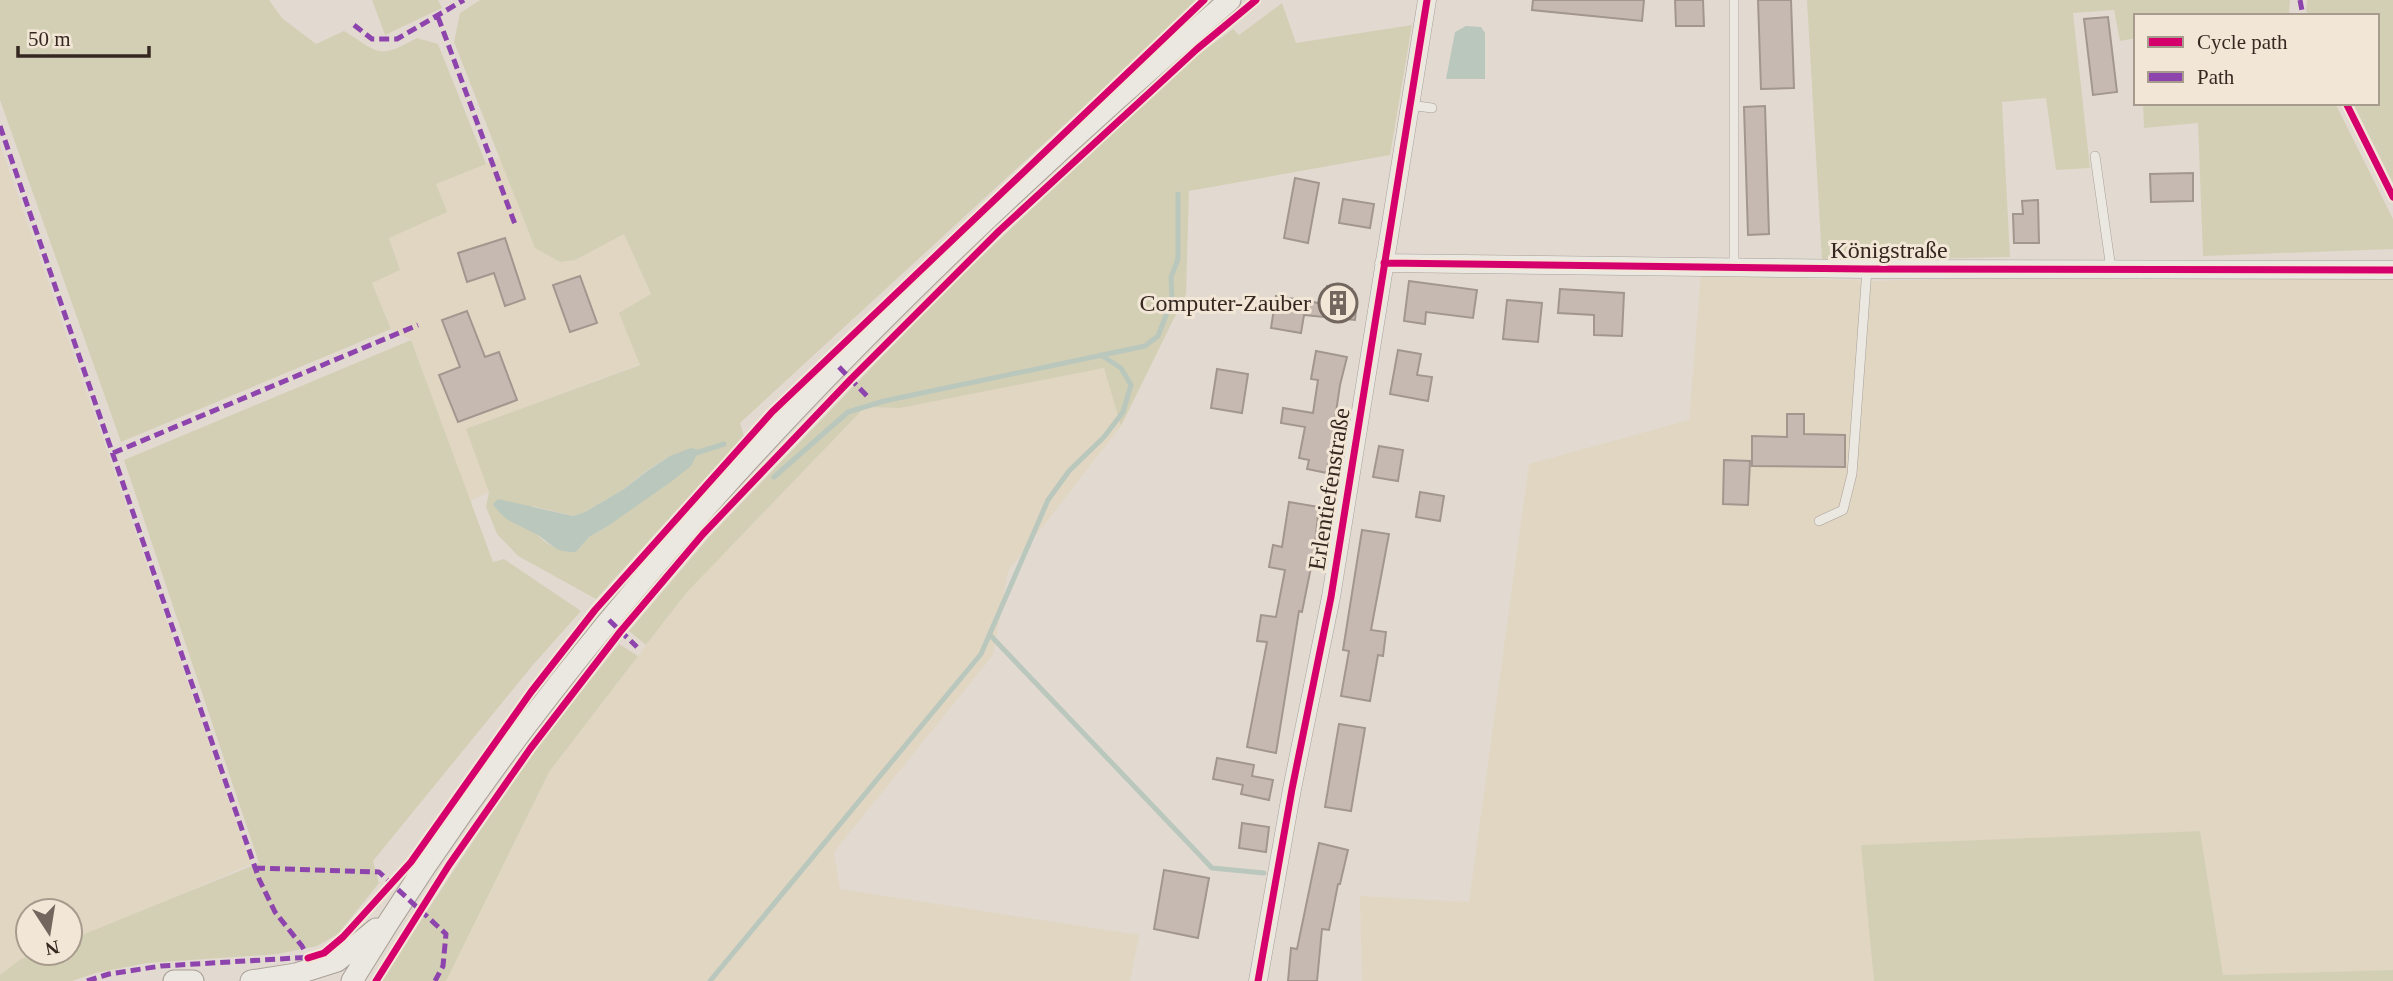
<svg xmlns="http://www.w3.org/2000/svg" width="2393" height="981" viewBox="0 0 2393 981" font-family="Georgia,serif">
  <style>
    .farmland { fill: #e0d6c2 }
    .green { fill: #d3cfb4; fill-rule: evenodd }
    .water { fill: #bac7bd }
    .lines { fill: none; stroke-linecap: round; stroke-linejoin: round }
    .stream { stroke: #bac7bd; stroke-width: 5 }
    .building { fill: #c6b9b1; stroke: #a2968f; stroke-width: 2 }
    .service-casing { stroke: #a8a098; stroke-width: 10 }
    .minor-casing { stroke: #a8a098; stroke-width: 19 }
    .tertiary-casing { stroke: #a8a098; stroke-width: 23 }
    .service { stroke: #ebe7e1; stroke-width: 9 }
    .minor { stroke: #ebe7e1; stroke-width: 18 }
    .tertiary { stroke: #ebe7e1; stroke-width: 21 }
    .quiet { stroke: #8e44ad; stroke-width: 5; stroke-dasharray: 10 5; stroke-linecap: butt }
    .cycleway-casing { stroke: #f2e7d7; stroke-width: 11 }
    .cycleway { stroke: #d6006c; stroke-width: 7 }
    .labels { text-anchor: middle; stroke-width: 6; stroke-linejoin: round; paint-order: stroke }
    .street-label { font-size: 24px; fill: #362821; stroke: #f2e7d7 }
    .poi-label { font-size: 24px; fill: #362821; stroke: #f2e7d7; text-anchor: end }
  </style>
  <rect width="100%" height="100%" fill="#e2dad0"/>
  <path class="farmland" d="M0,144l251,720 -113,50 -68,26v-29h-42v42h9l-16,6 -21,16z
    M500,158l35,90 25,14 15,-2 49,-27 27,62 -11,69 -173,65 22,63 -19,9 -59,-161 -20,-11 -19,-47 28,-12 -11,-33 47,-53z
    M1701,274l170,7 117,-3 405,-2v694l-170,5 -23,-144 -338,14 12,136h-512l-2,-85 109,6 60,-438 160,-44z
    M1104,368l17,58 -113,145 -15,84 -159,197 6,37 299,46 -9,46h-684l103,-209 138,-180 178,-185 35,1z"/>
  <path class="green" d="M0,0h269l13,18 34,26 28,-13c36,22 33,29 73,7l21,6 48,120 -50,20 11,28 -58,26 11,32 -28,13 19,46 -270,113 -121,-342z
    M372,0h66l4,8 -57,27z
    M480,0h720l-460,423 4,13 -148,163 -78,-43 -21,-22 -11,-27 3,-15 -23,-63 174,-64 -21,-52 32,-19 -27,-60 -49,26 -15,2 -25,-14 -81,-206 6,-29zM670,456l-20,39 -42,31 -19,11 -13,15c-19,0 -29,-8 -42,-20l-2,-26 41,10 12,-4 39,-23 22,-18z
    M1807,0h483l-1,12 1,4h-154v22l-16,3 -6,-31 -41,3 17,155 -34,2 -10,-72 -44,4 8,155 -188,4z
    M2307,0h86v183l-40,-80h24v-87h-68l-3,-5z
    M1282,3l14,40 116,-18 -22,130 -201,36 -3,103 -65,132 -17,-58 -204,40 -35,-1 -178,185 -41,53 -17,-14 81,-95 235,-245 238,-225 50,-37 6,6z
    M2143,103h192l58,116v30l-190,7 -5,-133 -54,5z
    M411,340l82,222 11,-3 77,52 -49,55 -159,195 6,22 -41,51 -21,12 -39,8 -131,9 -51,10 -24,8h-72v-6l21,-16 16,-6h33v-13l189,-77 -135,-403z
    M619,644l19,12 -89,116 -103,209h-65l149,-226z
    M2200,831l23,144 170,-5v11h-519l-13,-136z"/>
  <path class="water" d="M1466,26l15,1 4,6v46h-39l9,-47z
    M691,448l8,2 -8,16 -19,15 -64,45 -19,11 -13,15c-24,1 -25,-11 -44,-20 -18,-10 -26,-9 -39,-28l5,-5 75,17 12,-4 39,-23 23,-18 23,-15z"/>
  <g class="lines">
    <path class="stream" d="M696,453l28,-9
      M774,477l74,-65 36,-11 261,-55 13,-10 14,-36 -1,-23 7,-18v-65
      M990,635l222,233 52,5
      M710,981l271,-327 67,-154 21,-29 35,-34 19,-25 8,-27 -10,-17 -20,-13"/>
  </g>
  <path class="building" d="M1533,0h111l-2,21 -110,-11z
    M1675,0h28l1,26h-28z
    M1758,0h33l3,88 -33,1z
    M2108,17l9,75 -24,3 -9,-76z
    M1765,106l4,128 -21,1 -4,-128z
    M2193,173v28l-42,1 -1,-28z
    M1295,178l24,5 -11,60 -24,-5z
    M1343,199l31,5 -4,24 -31,-5z
    M2038,200l1,43h-25l-1,-29h10l-1,-13z
    M505,238l20,61 -20,7 -11,-33 -27,9 -9,-29z
    M580,276l17,47 -27,9 -17,-47z
    M1409,281l68,9 -4,28 -47,-6 -1,12 -21,-3z
    M1327,286l25,3 -2,19 6,1 -1,11 -51,-5 -3,18 -30,-5 5,-32 49,8z
    M1560,289l64,4 -2,43 -28,-1v-20l-36,-2z
    M1507,300l35,3 -4,39 -35,-3z
    M467,311l18,46 14,-5 18,48 -59,22 -19,-47 21,-8 -18,-47z
    M1398,350l23,4 -4,21 15,2 -4,24 -38,-7z
    M1316,351l31,6 -7,28 -13,88 -20,-4 2,-9 -10,-2 6,-31 -24,-4 2,-15 30,5 5,-33 -7,-1z
    M1217,369l31,5 -6,39 -31,-5z
    M1787,414h17v20l41,1v32l-93,-1v-30l35,1z
    M1379,446l24,4 -5,31 -25,-4z
    M1724,460l26,1 -2,44 -25,-1z
    M1420,492l24,4 -4,25 -24,-4z
    M1289,502l30,5 -5,45 -12,60 -3,-1 -23,142 -29,-6 20,-105 -10,-1 4,-26 15,2 9,-47 -16,-3 4,-22 9,2z
    M1362,530l27,4 -18,96 15,2 -3,24 -5,-1 -8,46 -29,-5 8,-45 -6,-1z
    M1339,724l26,4 -14,83 -26,-4z
    M1217,758l37,7 -2,11 21,4 -4,20 -28,-6 2,-9 -30,-6z
    M1242,823l27,4 -3,25 -27,-4z
    M1319,843l29,7 -8,34h-2l-9,46 -7,-1 -5,52h-29l3,-33 6,1z
    M1164,870l45,8 -11,60 -44,-9z"/>
  <g class="lines">
    <defs>
      <path id="service" d="M1734,0v268
        M1410,105l22,3
        M2095,156l16,113
        M1819,521l24,-11 9,-36 15,-205"/>
      <path id="minor" d="M1384,263l483,6 526,1
        M1258,981l34,-192 39,-192 96,-597"/>
      <path id="tertiary" d="M174,981h19
        M251,981l45,-7 41,-13 39,-32
        M352,981c226,-374 547,-697 878,-981"/>
    </defs>
    <use href="#service" class="service-casing"/>
    <use href="#minor" class="minor-casing"/>
    <use href="#tertiary" class="tertiary-casing"/>
    <use href="#service" class="service"/>
    <use href="#minor" class="minor"/>
    <use href="#tertiary" class="tertiary"/>
    <path class="quiet" d="M2300,0l3,16
      M438,17l78,210
      M354,25l18,14h25l67,-39
      M0,126l259,753 16,33 27,34 6,12
      M839,367l28,29
      M113,453l305,-128
      M609,620l28,27
      M255,868l124,4 67,62 -3,32 -8,15
      M87,981l22,-7 52,-8 152,-9"/>
    <defs>
      <path id="cycleway" d="M2346,103l47,94
        M1384,263l483,6 526,1
        M308,958l16,-5 19,-16 68,-75 120,-170 64,-82 177,-198 432,-412
        M376,981l73,-116 81,-116 90,-117 83,-98 148,-155 148,-148 198,-182 59,-49
        M1258,981l34,-192 39,-192 96,-597"/>
    </defs>
    <use href="#cycleway" class="cycleway-casing"/>
    <use href="#cycleway" class="cycleway"/>
  </g>
  <defs>
    <symbol id="building-ring" viewBox="-11 -11 22 22"><circle r="9.5" fill="#f2e7d7" stroke="#72665e" stroke-width="1.5"/><path d="M-4-6H4V6H1V3H-1V6H-4ZM-2.5-4.3h1.7v1.8h-1.7ZM.8-4.3h1.7v1.8H.8ZM-2.5-1h1.7V.8h-1.7ZM.8-1h1.7V.8H.8Z" fill="#72665e"/></symbol>
  </defs>
  <g fill-rule="evenodd">
    <use href="#building-ring" x="1316" y="281" width="44" height="44"/>
  </g>
  <g class="labels">
    <g class="street-label">
      <text x="1889" y="258">Königstraße</text>
      <text transform="translate(1329 489) rotate(-81)" y="8">Erlentiefenstraße</text>
    </g>
    <g class="poi-label">
      <text x="1311" y="311">Computer-Zauber</text>
    </g>
  </g>
  <rect x="2134" y="14" width="245" height="91" fill="#f2e7d7" stroke="#a79b8e" stroke-width="2"/>
  <rect x="2148" y="37" width="35" height="10" fill="#d6006c" stroke="#a79b8e" stroke-width="2"/>
  <text x="2197" y="49" font-size="21" fill="#362821">Cycle path</text>
  <rect x="2148" y="72" width="35" height="10" fill="#8e44ad" stroke="#a79b8e" stroke-width="2"/>
  <text x="2197" y="84" font-size="21" fill="#362821">Path</text>
  <g transform="translate(49 932) rotate(168)"><circle r="33" fill="#f2e7d7" stroke="#a79b8e" stroke-width="2"/>
  <path d="M0-5L12 26L0 18L-12 26Z" fill="#72665e"/>
  <text y="-10" font-size="19" font-weight="bold" text-anchor="middle" fill="#362821">N</text>
  </g>
  <path d="M18 46v10h131v-10" fill="none" stroke="#362821" stroke-width="3.5"/>
  <text x="28" y="46" font-size="21" fill="#362821" stroke="#f2e7d7" stroke-width="5" paint-order="stroke">50 m</text>
</svg>
